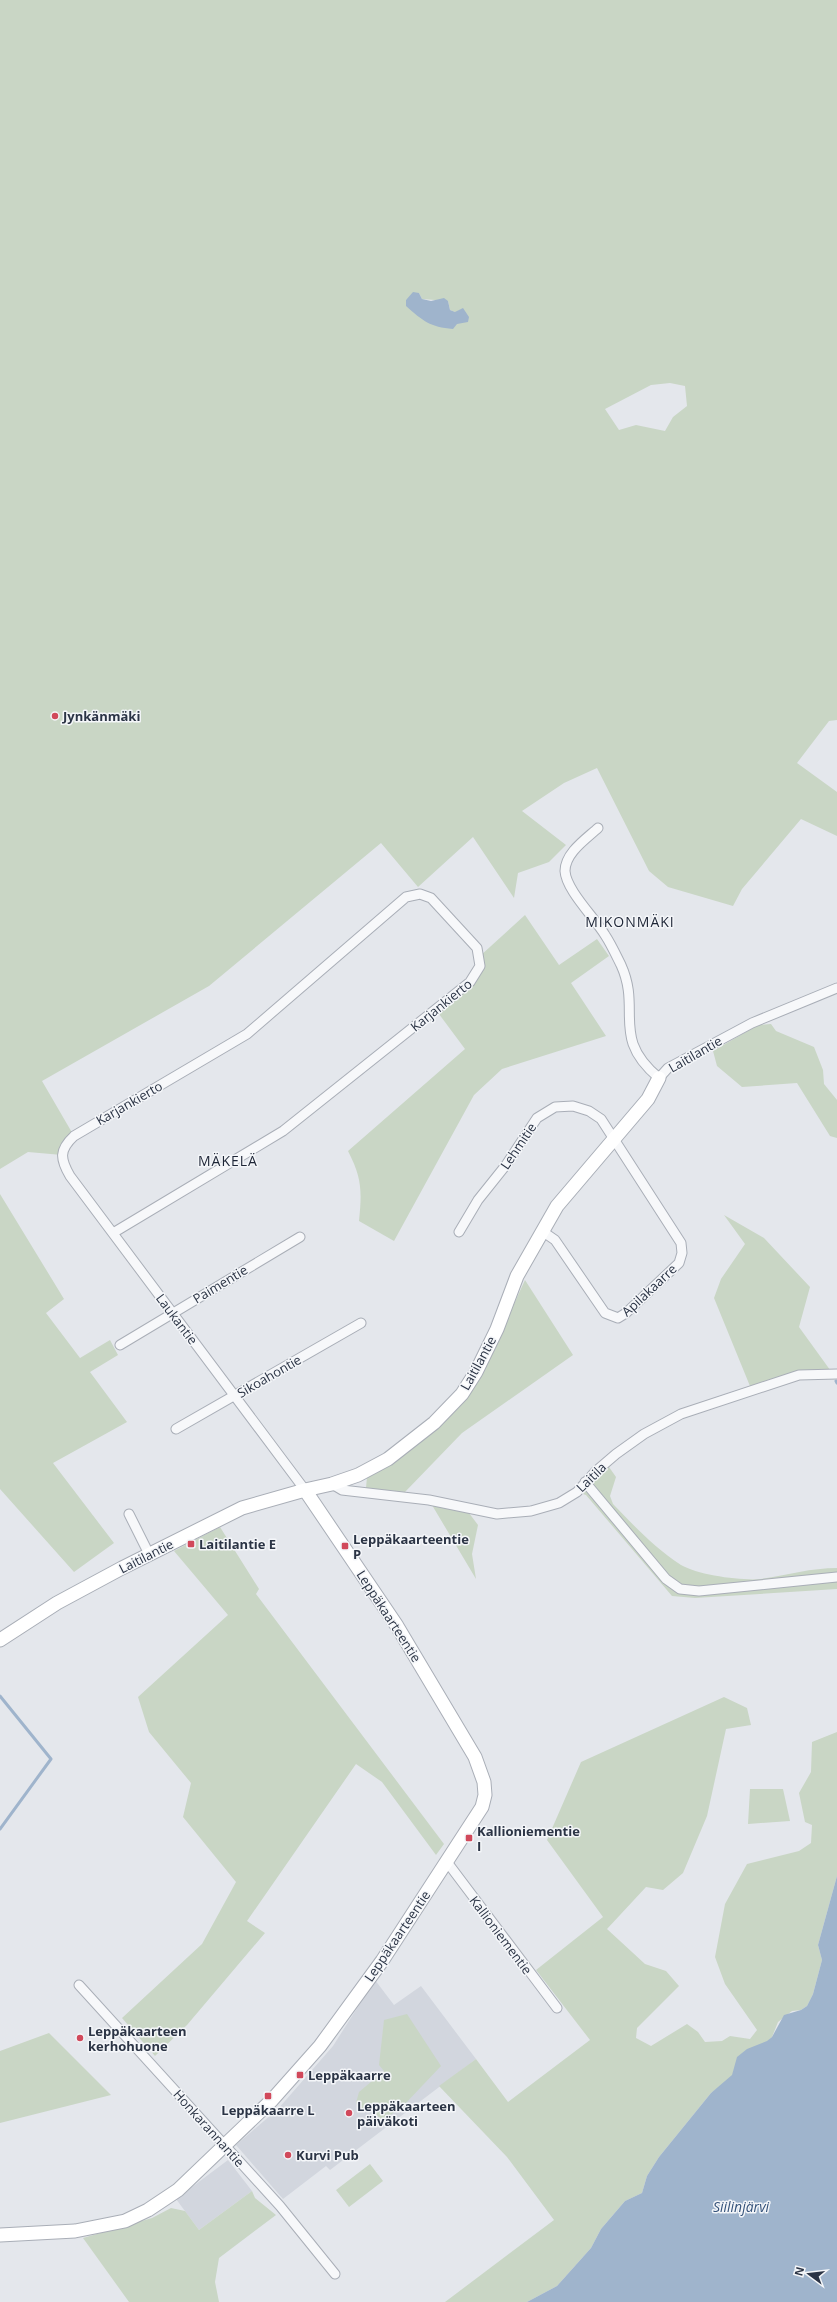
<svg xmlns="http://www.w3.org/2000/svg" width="837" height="2302" viewBox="0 0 837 2302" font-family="'Open Sans',sans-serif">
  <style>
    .built { fill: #d2d6de }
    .green { fill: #c9d6c5; fill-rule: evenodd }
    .water { fill: #9fb4cc }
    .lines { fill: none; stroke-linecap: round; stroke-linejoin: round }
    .stream { stroke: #9fb4cc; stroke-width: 3 }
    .street-casing { stroke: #a9aeb7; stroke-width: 11 }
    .secondary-casing { stroke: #a9aeb7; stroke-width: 15 }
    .street { stroke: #f7f8fa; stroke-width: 9 }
    .secondary { stroke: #fff; stroke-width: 13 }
    .poi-dot { fill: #d1495b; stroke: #f4f6f9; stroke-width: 1.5 }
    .labels { text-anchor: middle; stroke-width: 3; stroke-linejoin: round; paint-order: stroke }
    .poi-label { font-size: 13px; font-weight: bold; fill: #2b3445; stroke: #f4f6f9; text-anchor: start }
    .street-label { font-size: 13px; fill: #2b3445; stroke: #f4f6f9 }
    .neighbourhood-label { font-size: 14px; letter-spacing: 1px; fill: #1d2536; stroke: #f4f6f9 }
    .water-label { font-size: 14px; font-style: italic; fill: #34527a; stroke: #f4f6f9 }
  </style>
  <rect width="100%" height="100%" fill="#e4e7ec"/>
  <path class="built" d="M375,1980l19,25 27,-19 55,73 -146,111 -4,-4 -43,33 -47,-54 42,-36 55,-63z
    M228,2160l24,31 -53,39 -23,-31z"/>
  <path class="green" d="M0,0h837v720l-8,1 -32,42 40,29v44l-36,-17 -59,70 -9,17 -65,-19 -19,-16 -52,-103 -33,15 -42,28 44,34 -17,17 -31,11 -4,25 -41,-61 -55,50 -37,-44 -172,143 -167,95 32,55 -12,19 -34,-3 -28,17zM419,293l3,6 26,2 2,9 5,2 -49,-12zM670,383l15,3 2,20 -14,11 -8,14 -29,-6 -17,5 -14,-21 46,-24z
    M525,915l34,50 38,-26 12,17 -38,27 35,53 -104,33 -28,26 -80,146 -35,-20c3,-30 3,-43 -11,-70l117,-102 -29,-39 34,-28 10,-26z
    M771,1024l5,7 38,16 9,23 1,14 13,16v38l-7,-2 -33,-53 -55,4 -25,-21 -4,-15 45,-26z
    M0,1194l64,105 -18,14 34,45 30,-18 8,15 -28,17 37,50 -74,41 61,80 -40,29 -74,-83z
    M724,1215l40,23 46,49 -11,40 34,47 -35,1 -46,16 -38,-93 7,-19 24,-35z
    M525,1280l48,75 -111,78 -57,59 -39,-4 1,-11 25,-13 46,-38 64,-96z
    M616,1454l-7,13 7,10 -6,19 3,8c21,22 42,44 68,61 17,10 61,16 80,14 26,-4 50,-11 76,-11v21l-142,9 -23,-2 -86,-101 -9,-3z
    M429,1500l37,9 12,16 -6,29 4,25z
    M220,1527l39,62 -3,5 188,250 -8,11 -54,-73 -26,-18 -109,157 18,12 -78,92 -32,31 -33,-38 80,-74 34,-62 -53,-65 8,-34 -42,-51 -11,-35 90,-82 -54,-64z
    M724,1697l23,11 4,17 -25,4 -19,87 -24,57 -20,17 -17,-3 -39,42 38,35 21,7 13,15 -42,42 -1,10 15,8 36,-22 11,8 7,10 17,-1 8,-5 20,3 7,-9 -32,-46 -10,-27 10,-53 22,-40 52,-13 12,-8 1,-18 -7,-3 -6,-29 12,-21 1,-30 25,-10v144l-19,69 4,15 -9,34 -6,12 -6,4 -9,1 -14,11 -6,15 -46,45 -15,11 -52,64 -12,19 -5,17 -17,8 -24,28 -10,19 -34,38 -30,16h-82l109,-82 -47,-63 -68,-71 37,-27 32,43 82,-62 -54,-70 67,-53 -56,-77 34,-78z
    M750,1789h33l7,32 -42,3z
    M407,2014l34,52 -37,39 -22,16 -10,-12 -10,2 -6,-8 3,-11 25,-21 -5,-6 5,-45z
    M49,2033l62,62 -111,28v-72z
    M370,2164l13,17 -34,26 -13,-17z
    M252,2191l3,7 21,17 -57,43 -4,24 4,20h-90l-46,-64 69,-20 19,-10 14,3 14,19z"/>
  <path class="water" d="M413,292l6,1 3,6 9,2 13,-3 4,3 2,9 5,2 8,-4 6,9 -1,5 -11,2 -4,5c-23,-2 -30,-8 -47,-23v-6z
    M837,1876v426h-310l30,-16 34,-38 10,-19 24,-28 17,-8 5,-17 12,-19 52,-64 21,-18 5,-18 10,-8 20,-8 5,-4 12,-22 17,-5 6,-4 6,-12 9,-34 -4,-15z"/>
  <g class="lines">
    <path class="stream" d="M836,1381l1,2
      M0,1696l51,63 -51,70"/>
    <defs>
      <path id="street" d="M598,828c-12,11 -33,25 -33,43 1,19 30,47 40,64 6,9 11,20 16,30 21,46 -11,72 38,113l9,-10 84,-45 85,-35
        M459,1232l19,-32 28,-35 31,-47 18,-11 18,-1 16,5 12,8 80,124 1,10 -3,10 -53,50 -8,5 -13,-5 -50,-73 -13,-9
        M113,1233l170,-102 187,-149 10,-16 -3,-18 -46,-50 -11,-4 -14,3 -159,137 -173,102c-15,14 -14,23 -4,40l235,314
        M120,1345l180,-108
        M176,1429l185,-106
        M585,1482l81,97 14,10 19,2 138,-14
        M332,1484l10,6 87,10 68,14 34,-3 28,-8 18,-11 18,-20 21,-18 28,-20 37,-20 118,-39 38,-1
        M129,1514l20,40
        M447,1862l110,146
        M79,1985l201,221 55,68"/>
      <path id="secondary" d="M0,1640l57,-37 65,-35 120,-60 63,-18 27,-6 26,-9 30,-16 46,-36 28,-29 14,-22 21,-43 20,-53 40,-70 91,-107 11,-21
        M0,2235l75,-4 50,-10 23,-11 30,-20 94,-90 48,-54 62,-85 100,-154 3,-12 -1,-13 -9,-25 -78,-131 -92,-136"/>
    </defs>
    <use href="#street" class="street-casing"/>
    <use href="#secondary" class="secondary-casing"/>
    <use href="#street" class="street"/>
    <use href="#secondary" class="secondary"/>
  </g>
  <g class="poi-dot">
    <circle cx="55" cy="716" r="4"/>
    <rect x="187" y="1540" width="8" height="8" rx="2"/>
    <rect x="341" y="1542" width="8" height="8" rx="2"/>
    <rect x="465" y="1834" width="8" height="8" rx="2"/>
    <circle cx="80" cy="2038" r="4"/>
    <rect x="296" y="2071" width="8" height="8" rx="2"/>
    <rect x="264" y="2092" width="8" height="8" rx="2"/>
    <circle cx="349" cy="2113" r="4"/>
    <circle cx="288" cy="2155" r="4"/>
  </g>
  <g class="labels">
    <g class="poi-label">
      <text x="63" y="721">Jynkänmäki</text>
      <text x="353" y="1544">Leppäkaarteentie<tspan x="353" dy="15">P</tspan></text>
      <text x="199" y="1549">Laitilantie E</text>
      <text x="477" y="1836">Kallioniementie<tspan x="477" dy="15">I</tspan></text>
      <text x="88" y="2036">Leppäkaarteen<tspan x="88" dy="15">kerhohuone</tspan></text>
      <text x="308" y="2080">Leppäkaarre</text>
      <text x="357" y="2111">Leppäkaarteen<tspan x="357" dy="15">päiväkoti</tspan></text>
      <text x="268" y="2115" text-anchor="middle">Leppäkaarre L</text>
      <text x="296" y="2160">Kurvi Pub</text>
    </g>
    <g class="street-label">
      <text transform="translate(441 1005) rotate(-39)" y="5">Karjankierto</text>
      <text transform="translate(695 1054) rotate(-30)" y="5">Laitilantie</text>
      <text transform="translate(129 1103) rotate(-30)" y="5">Karjankierto</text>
      <text transform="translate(518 1146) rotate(-56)" y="5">Lehmitie</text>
      <text transform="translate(220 1284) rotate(-31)" y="5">Paimentie</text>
      <text transform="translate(649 1290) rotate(-43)" y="5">Apilakaarre</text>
      <text transform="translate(177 1319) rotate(53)" y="5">Laukantie</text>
      <text transform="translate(478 1363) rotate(-61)" y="5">Laitilantie</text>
      <text transform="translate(269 1376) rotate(-30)" y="5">Sikoahontie</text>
      <text transform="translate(591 1477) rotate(-44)" y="5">Laitila</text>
      <text transform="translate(146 1556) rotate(-27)" y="5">Laitilantie</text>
      <text transform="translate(389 1616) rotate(57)" y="5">Leppäkaarteentie</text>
      <text transform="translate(501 1935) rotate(53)" y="5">Kallioniementie</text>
      <text transform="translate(397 1936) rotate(-56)" y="5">Leppäkaarteentie</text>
      <text transform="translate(209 2128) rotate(48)" y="5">Honkarannantie</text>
    </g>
    <g class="neighbourhood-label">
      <text x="630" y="927">MIKONMÄKI</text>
      <text x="228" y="1166">MÄKELÄ</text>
    </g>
    <g class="water-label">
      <text x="741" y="2212">Siilinjärvi</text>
    </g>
  </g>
  <g transform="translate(809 2274) rotate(285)" stroke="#f4f6f9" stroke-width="3" paint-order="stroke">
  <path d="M0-3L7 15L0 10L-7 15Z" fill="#2b3445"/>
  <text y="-6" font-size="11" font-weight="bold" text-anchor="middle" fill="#2b3445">N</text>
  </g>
</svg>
